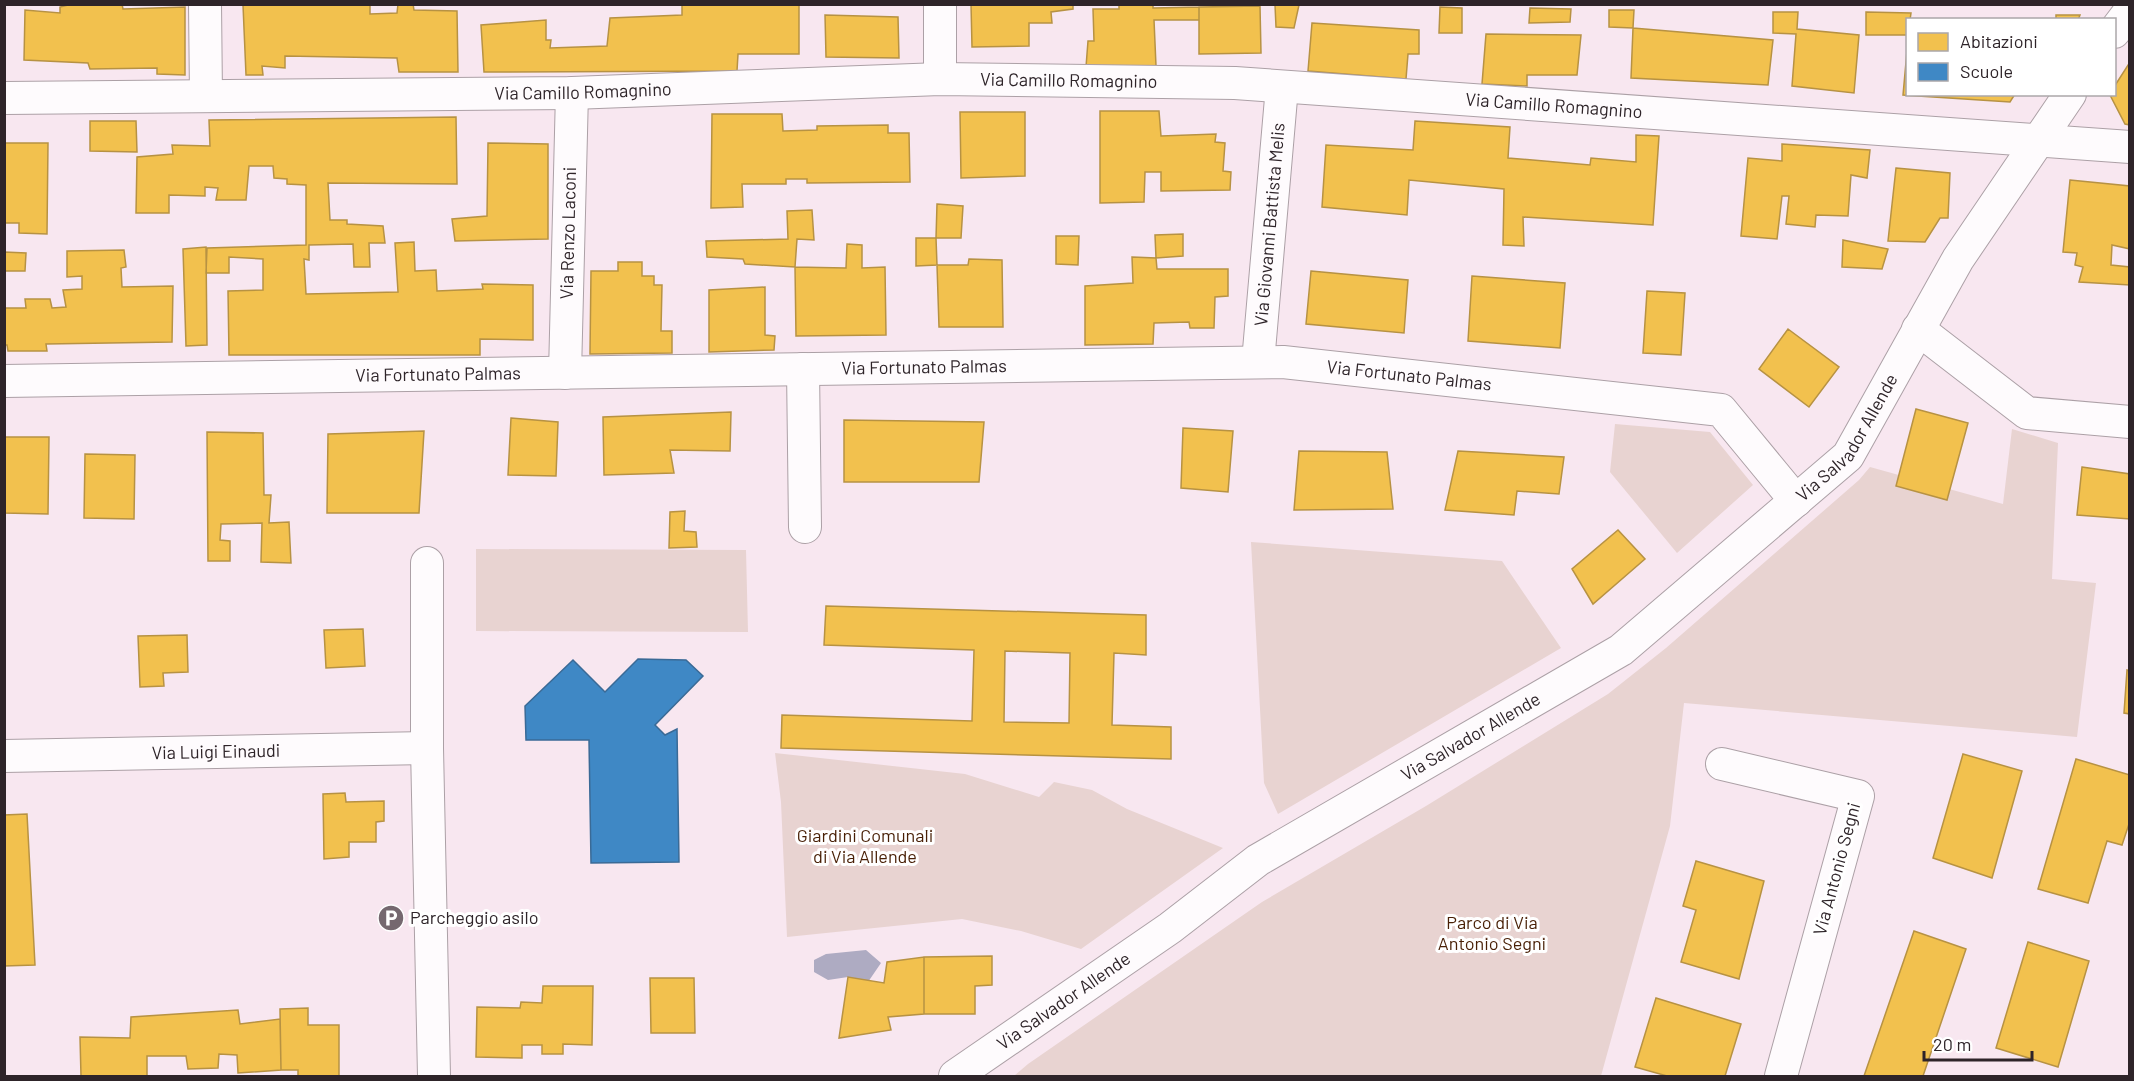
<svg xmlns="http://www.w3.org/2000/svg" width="2134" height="1081" viewBox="0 0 2134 1081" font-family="Barlow,sans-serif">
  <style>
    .green { fill: #e8d3d1 }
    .water { fill: #aeabc2 }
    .homes { fill: #f2c14e; stroke: #b79243; stroke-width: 1.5; fill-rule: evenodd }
    .schools { fill: #3f88c5; stroke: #3a6a96; stroke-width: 1.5 }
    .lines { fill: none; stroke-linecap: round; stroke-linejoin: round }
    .street-casing { stroke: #aca0a6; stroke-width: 34 }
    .street { stroke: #fefbfd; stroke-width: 32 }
    .labels { text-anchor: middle; stroke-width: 6; stroke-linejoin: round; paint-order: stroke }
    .street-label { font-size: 18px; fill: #2e2429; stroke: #fff }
    .park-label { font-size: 18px; fill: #481f05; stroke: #fff }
    .poi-label { font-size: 18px; fill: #2e2429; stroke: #fff; text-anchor: start }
  </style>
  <rect width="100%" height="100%" fill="#f8e7f0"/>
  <path class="green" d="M1615,424l95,8 43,53 -76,68 -67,-81z
    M2012,429l46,14 -6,136 44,4 -19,154 -393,-34 -14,123 -69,250h-587l14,-12 234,-162 164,-96 182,-112 58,-46 193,-168 11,-13 133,37z
    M1251,542l251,19 59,87 -283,166 -14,-31z
    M476,549l270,1 2,82 -272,-1z
    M775,753l190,21 74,23 15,-15 38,8 35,19 96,39 -142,101 -60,-18 -59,-12 -175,18 -6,-135z"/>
  <path class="water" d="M866,950l15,13 -13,19 -20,-5 -20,3 -14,-8v-12l12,-6z"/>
  <path class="homes" d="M72,4h50l1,5 62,-2v68l-28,-1v-6l-67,1 -2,-6 -64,-3 1,-50 35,3v-6z
    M370,4v10l27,-1 1,-9h15l1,6 43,1 1,61h-59l-2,-14 -112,-2v12l-23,-2 1,9h-17l-3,-70z
    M682,4h117v50h-61l-1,17 -253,1 -3,-47 65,-5v20h5l-1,8 57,-2 3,-28 72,-3z
    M971,4h102v5l-22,3 1,11h-23v23l-57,1z
    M1119,4h34v4l46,-1v13h-45l2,46 -70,1 2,-26h6l-1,-32h26z
    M1275,5h24l-5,23 -18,-1z
    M1260,6l1,47 -62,1v-47z
    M1440,7l22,1v25h-23z
    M1530,8l41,1 -1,13 -41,1z
    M1609,10h25l-1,18 -24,-1z
    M1773,12h25l-1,17 62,6 -5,58 -62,-7 4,-52 -23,-1z
    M1866,12l45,1 -1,7h-2v15h-42z
    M825,15l73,2 1,41 -73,-1z
    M2056,15h24l-2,5h-22z
    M1312,23l107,7v24h-11l-2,25 -98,-8z
    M1633,28l140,12 -5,45 -137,-7z
    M1486,34l95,1 -4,40h-50v11l-45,-2z
    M1908,40v54h107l-5,8 -107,-7z
    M2130,62v63l-5,-1 -15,-29 4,-1v-7z
    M1100,111h59l2,25 55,-2 -1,8 10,1 -2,28 8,1 -1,18 -69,1v-19h-16l-1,30 -44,1z
    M960,112h65v64l-64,2z
    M712,114h70l1,17 34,-1v-4l71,-1v8h21l1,49 -103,1v-4h-21v5h-44l1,23 -32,1z
    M456,117l1,67 -129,-1 2,37h17v4l36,2 2,17h-16l1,24h-16l-1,-23 -44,1v15l-5,-1 2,35 92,-2 -3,-49 19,-1 1,29 21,-1 1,21 46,-2 -1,-5 51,1v55l-53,-1v16h-251l-1,-64 35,-1v-31l-34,-2v16h-23l1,-25 99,-3v-60l-19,-1v-5l-13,-1 -1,-12h-24l-3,34h-30l2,-12 -13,-1v9l-36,-1v18h-33l1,-56 36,-3 -1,-9 38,1 -1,-26z
    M90,121h46l1,31 -47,-1z
    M1415,121l95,6 -2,31 82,7 1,-7 45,4v-27l23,1 -6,89 -130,-8 1,29 -21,-1 1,-56 -95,-9 -2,35 -85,-8 4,-62 87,5z
    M4,143h44l-1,91 -28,-1v-10h-15z
    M488,143l60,1v95l-93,2 -3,-22 35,-3z
    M1782,144l88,6 -3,28 -16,-3 -3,41 -32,-1 -1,12 -29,-3 3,-28h-7l-5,43 -36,-3 7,-78 34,3z
    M1896,168l54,5 -2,45h-8l-15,24 -37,-1z
    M2070,180l60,6v63l-18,-4 -1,20 19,2v18l-51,-3 4,-15 -8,-2 2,-12 -14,-1z
    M937,204l26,2 -2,32h-25z
    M812,210l2,30 -17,-1 -2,28 -50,-3 -2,-5 -36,-2 -1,-16 82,-2 -1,-28z
    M1183,234v22l-27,2 -1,-23z
    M1056,236h23l-1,29 -22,-1z
    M916,238h20l1,27 -21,1z
    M1843,240l45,9 -6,20 -40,-2z
    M847,244l15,1v23l23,-1 1,68 -90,1 -1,-69 51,1z
    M206,247l1,98 -21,1 -3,-97z
    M124,250l2,17 -5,1 1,19 51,-1 -1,56 -126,2 1,7h-39l-1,-6h-3v-37h22l-1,-9h25l2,9 14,-1 -3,-17 19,-1v-13l-15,1v-26z
    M4,252l22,1 -1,18h-21z
    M1132,257l24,1 1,11h71v27l-13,1 -1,31h-24l-1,-6 -35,1 -1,21 -68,1v-59l48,-3z
    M969,259l33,1 1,67h-64l-2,-62h31z
    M618,262h24v14h12v9h8l-1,46h11v22l-82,1 1,-83h27z
    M1311,271l97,9 -4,53 -98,-9z
    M1472,276l93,7 -5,65 -92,-7z
    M765,287v48l10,1 -1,14 -65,2v-62z
    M1647,291l38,2 -4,62 -38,-2z
    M1788,329l51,38 -30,40 -50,-38z
    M1916,409l52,14 -21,77 -51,-14z
    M731,412l-1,39 -60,-1 4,23 -70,2 -1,-58z
    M511,418l47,4 -2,54 -48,-1z
    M844,420l140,2 -5,60h-135z
    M1183,428l50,3 -5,61 -47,-4z
    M424,431l-5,82h-92l1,-79z
    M207,432l56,1 1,62h7l-2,28 20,-1 2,41 -30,-1 1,-39 -41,1 -1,16 10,1v20h-22z
    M4,437h45l-1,77 -44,-1z
    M1299,451l88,1 6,57 -99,1z
    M1458,451l106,6 -5,37 -42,-3 -3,24 -69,-5z
    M85,454l50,1 -1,64 -50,-1z
    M2082,467l48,7v45l-53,-4z
    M685,511l-1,20 12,1 1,15 -28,1 1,-36z
    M1618,530l27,29 -52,45 -21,-35z
    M826,606l320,9v40l-32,-2 -2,72 59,2v32l-390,-11 1,-33 190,6 2,-71 -150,-5zM1005,651l65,2 -1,70 -65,-1z
    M363,629l2,37 -39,2 -2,-38z
    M187,635l1,37 -25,1 1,13 -24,1 -2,-51z
    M2127,670l3,1v43l-6,-1z
    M1963,754l59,17 -30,107 -59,-20z
    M2076,759l54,16v46l-8,24 -15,-4 -19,62 -50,-14z
    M345,793l1,9 38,-1v20l-8,1v20h-27v15l-25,2 -1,-65z
    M27,814l8,151 -31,1v-151z
    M1696,861l68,20 -25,98 -58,-17 15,-52 -13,-4z
    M1914,931l52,18 -43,127h-59z
    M2028,942l61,19 -31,106 -62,-19z
    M992,956v29l-17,1v28h-51v-57z
    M924,957v57l-36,3 3,13 -52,8 9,-61 36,6 3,-21z
    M650,978h44l1,55h-44z
    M543,986h50l-1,59 -29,-1v10h-21v-9h-20v13l-46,-1 1,-50 43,1 1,-6 21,1z
    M1656,998l85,26 -16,52h-58l-32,-9z
    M308,1008v17h31v51h-41v-6h-17l-1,-61z
    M238,1010l2,14 40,-5 1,51 -43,3 -1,-18 -18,-1 -1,14 -30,1 -2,-13h-39v20h-66l-1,-39 50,1 1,-21z"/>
  <path class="schools" d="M638,659l48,1 17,16 -48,49 10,10 12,-6 2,133 -88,1 -2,-123h-63l-1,-34 48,-46 32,32z"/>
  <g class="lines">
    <defs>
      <g id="street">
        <path d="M205,4l1,92"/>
        <path d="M940,4v75"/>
        <path d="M2114,32l16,-21"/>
        <path id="s1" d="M4,98l568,-5 368,-14 295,4 895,64"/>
        <path d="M1918,329l109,84 103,9"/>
        <path id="s2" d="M1258,362l24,-275"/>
        <path d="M803,369l2,158"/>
        <path id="s3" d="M565,373l7,-280"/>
        <path id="s4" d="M4,381l1279,-19 438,48 75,91"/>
        <path d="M427,563v185l7,328"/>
        <path id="s5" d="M4,756l423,-8"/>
        <path d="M1722,764l136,32 -77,280"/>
        <path id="s6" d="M955,1076l215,-148 88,-68 363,-210 227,-194 110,-197 112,-165"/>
      </g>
    </defs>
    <use href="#street" class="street-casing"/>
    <use href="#street" class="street"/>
  </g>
  <defs>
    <symbol id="parking-disc" viewBox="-11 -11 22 22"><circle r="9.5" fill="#75686f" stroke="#fff"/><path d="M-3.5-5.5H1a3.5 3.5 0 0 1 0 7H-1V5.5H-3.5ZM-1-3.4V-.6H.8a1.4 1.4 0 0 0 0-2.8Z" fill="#fff"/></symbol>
  </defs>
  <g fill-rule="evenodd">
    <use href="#parking-disc" x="376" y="903" width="30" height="30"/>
  </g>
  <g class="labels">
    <g class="street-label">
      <text dy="6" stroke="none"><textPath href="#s1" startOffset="1065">Via Camillo Romagnino</textPath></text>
      <text dy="6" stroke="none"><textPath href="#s1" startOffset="579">Via Camillo Romagnino</textPath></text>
      <text dy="6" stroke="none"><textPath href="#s1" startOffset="1551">Via Camillo Romagnino</textPath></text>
      <text dy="6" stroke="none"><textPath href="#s2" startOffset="138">Via Giovanni Battista Melis</textPath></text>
      <text dy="6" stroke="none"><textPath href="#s3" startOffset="140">Via Renzo Laconi</textPath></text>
      <text dy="6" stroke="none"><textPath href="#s4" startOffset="920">Via Fortunato Palmas</textPath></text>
      <text dy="6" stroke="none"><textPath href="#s4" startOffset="434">Via Fortunato Palmas</textPath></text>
      <text dy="6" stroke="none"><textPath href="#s4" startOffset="1406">Via Fortunato Palmas</textPath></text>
      <text dy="6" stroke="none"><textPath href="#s6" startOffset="1104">Via Salvador Allende</textPath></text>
      <text dy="6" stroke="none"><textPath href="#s6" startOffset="618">Via Salvador Allende</textPath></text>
      <text dy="6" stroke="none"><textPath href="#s5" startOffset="212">Via Luigi Einaudi</textPath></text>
      <text transform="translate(1837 869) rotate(-75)" y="6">Via Antonio Segni</text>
      <text dy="6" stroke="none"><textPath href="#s6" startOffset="132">Via Salvador Allende</textPath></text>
    </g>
    <g class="park-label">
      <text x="865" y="842">Giardini Comunali<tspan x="865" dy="21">di Via Allende</tspan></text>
      <text x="1492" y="929">Parco di Via<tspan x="1492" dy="21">Antonio Segni</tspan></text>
    </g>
    <g class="poi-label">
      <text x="410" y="924">Parcheggio asilo</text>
    </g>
  </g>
  <rect width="2134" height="1081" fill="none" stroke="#2e2429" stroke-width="12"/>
  <rect x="1906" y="18" width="210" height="78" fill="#ffffff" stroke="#aba7a9" stroke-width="1.5"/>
  <rect x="1918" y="33" width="30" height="18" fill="#f2c14e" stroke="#aba7a9" stroke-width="1.5"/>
  <text x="1960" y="48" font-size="18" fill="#2e2429">Abitazioni</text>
  <rect x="1918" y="63" width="30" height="18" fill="#3f88c5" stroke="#aba7a9" stroke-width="1.5"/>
  <text x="1960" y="78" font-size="18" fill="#2e2429">Scuole</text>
  <path d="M1924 1051v9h108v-9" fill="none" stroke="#2e2429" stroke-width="3"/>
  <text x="1933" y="1051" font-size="18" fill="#2e2429" stroke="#ffffff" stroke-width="4.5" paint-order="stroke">20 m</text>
</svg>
